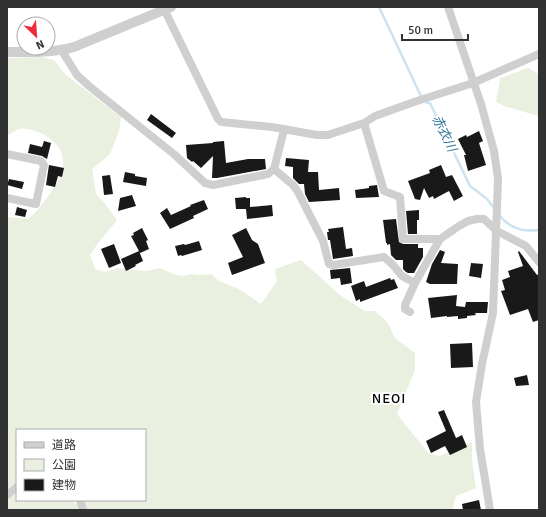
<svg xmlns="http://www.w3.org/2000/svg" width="546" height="517" viewBox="0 0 546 517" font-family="Signika,'Noto Sans JP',sans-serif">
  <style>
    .green { fill: #e9f0e0; fill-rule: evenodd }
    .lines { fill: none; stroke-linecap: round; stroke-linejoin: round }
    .stream { stroke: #cce3f0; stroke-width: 2.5 }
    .building { fill: #191919 }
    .minor { stroke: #cfcfcf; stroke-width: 8 }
    .tertiary { stroke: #cfcfcf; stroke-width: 10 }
    .labels { text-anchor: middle; stroke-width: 4; stroke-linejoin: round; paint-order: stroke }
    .water-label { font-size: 13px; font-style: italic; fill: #37789d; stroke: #fff }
    .quarter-label { font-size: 14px; letter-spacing: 1px; fill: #000; stroke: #fff }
  </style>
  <rect width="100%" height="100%" fill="#fff"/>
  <path class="green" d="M42,57l12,3 12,15 55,42 -2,14 -9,23 -18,15 4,25c9,8 14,17 21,26l-19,23 -8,12 5,14 10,3 13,-4 28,3 14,-3 16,7 8,1 6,-2 10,1 11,-1 8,7 20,8 22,15 16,-23 -2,-12 26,-9 40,36 24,15h10l12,11 8,16 20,15v17l-18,44 32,40 11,2 32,-14v18l4,28 -20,8 -4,14h-445v-293l21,2c9,-7 15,-16 22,-25 17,-25 21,-45 -9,-61 -5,-2 -18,-6 -23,-4 -4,2 -7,5 -11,6v-77zM17,430h128v70h-64l2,8 -12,-8h-54z
    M528,68l11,6v42l-35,-10 -8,-4 4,-24z"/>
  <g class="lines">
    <path class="stream" d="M379,7l41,87 7,9h3l40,83 17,13 8,10
      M499,215c10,13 24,17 40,15"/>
  </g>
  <path class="building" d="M151,114l25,19 -4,5 -25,-18z
    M479,131l4,10 -4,2 7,22 -18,6 -4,-16h2l-8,-16 8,-4 1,2z
    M44,141l7,2 -4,16 -5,-3 -14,-3 2,-9 12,3z
    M224,141l2,22 22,-4h17l1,10 -49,9h-5l1,-22 -12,12 -8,-7 -1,1 -5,-4 -1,-13 27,-2v-1z
    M286,158l23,2 -1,12h10l1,18 20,-2 1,12 -31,2 -4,-8 -1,-10h-5l-6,-6v-11l-8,-1z
    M49,165l15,3 -2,9 -4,-1 -3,11 -9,-2z
    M441,165l5,12 6,-2 11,21 -9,5 -5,-10 -15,8 -1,-3 -4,2 -5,-10 -4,12 -5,-1 -7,-18 22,-8 -1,-3z
    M125,172l10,2v2l12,2 -1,8 -23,-4z
    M110,175l3,19 -9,1 -2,-19z
    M9,179l15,3 -2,7 -15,-4z
    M377,185l2,12 -23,1 -1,-8 14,-2v-2z
    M132,195l4,11 -18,5 2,-13z
    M246,197v1h4v9l22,-2 1,11 -26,3 -1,-10h-10l-1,-11z
    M204,200l4,9 -15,7 1,2 -24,11 -10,-16 7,-5 4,7 20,-9 -1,-1z
    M17,207l10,3 -2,7 -10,-2z
    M419,210v10h-2v14h-9l-2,-23z
    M396,219l3,23 4,2h15v4h5v9l-9,16h-6l-2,-1 -3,-3v-9h-7l-5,-5 -1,-11 -3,1v-2h-1l-3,-23z
    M343,227l3,22 6,-1 1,8 -20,3 -3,-19h-2l-1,-8h2l-1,-3z
    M142,228l6,12 -2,1 3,8 -9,4 -9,-17 3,-1 -1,-2z
    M246,228l6,12 6,4 7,19 -33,12 -4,-12 15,-6 -11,-22z
    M199,241l3,9 -20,6 -1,-1 -3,1 -3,-10 9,-2 1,1z
    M114,244l7,19 -12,5 -8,-19z
    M440,250l5,2 -4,11 17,1 -1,20h-27l-4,-2 6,-18z
    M139,251l4,10 -8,4 1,1 -10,5 -5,-12z
    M519,251l18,24 2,-1v46l-6,2 -5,-13 -18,6 -9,-24 4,-1 -3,-10 8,-3 -2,-6 15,-5 -5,-14z
    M471,263l12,1 -2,14 -12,-2z
    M350,268l2,15 -11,2 -1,-7 -9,1 -1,-9z
    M390,278l1,2 3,-1 4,9 -38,14v-3l-4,2 -5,-15 13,-5 2,6z
    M457,295l-1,11 9,1 1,-5h22l-1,11h-12l1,2 -9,1v2l-9,1v-3l-11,1v-1l-16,2 -3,-20z
    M472,343l1,24 -22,1 -1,-24z
    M527,375l2,10 -13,1 -2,-8z
    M444,410l12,28 6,-3 5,12 -17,8 -5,-9 -14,7 -5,-12 20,-10 -8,-19z
    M479,500l2,10h-18l-1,-6z"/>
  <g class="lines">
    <path class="minor" d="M163,7l55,112 3,3 51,5 45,8h11l36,-12 11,-7 39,-14 59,-19 66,-29
      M448,7l33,97 13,47 4,28 -5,134 -11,51 -6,38 4,47 10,61
      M62,51l15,24 12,11 86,69 30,28 8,2 55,-11 6,-5 10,-39
      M364,123l20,68 16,6 3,42h37
      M7,154l34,7 3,4 -8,39 -29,-6
      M274,169l19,16 5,7 25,49 6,23 4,1 51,-8 9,8 9,11 13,7
      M410,312l-5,-3v-4l10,-22 25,-44 19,-13 9,-5 9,-2h7l13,12 29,15 13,16
      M7,495l10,-8
      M80,500l3,10"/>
    <path class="tertiary" d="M7,52c22,0 46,1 67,-5l97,-40"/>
  </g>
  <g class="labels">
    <g class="water-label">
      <text transform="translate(445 133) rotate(64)" y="5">赤衣川</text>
    </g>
    <g class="quarter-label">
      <text x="389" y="403">NEOI</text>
    </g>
  </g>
  <rect width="546" height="517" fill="none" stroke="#323232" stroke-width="16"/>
  <rect x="16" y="429" width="130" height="72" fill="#ffffff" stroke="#adadad"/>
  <rect x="24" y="442" width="20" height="6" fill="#cfcfcf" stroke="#adadad"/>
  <text x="52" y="449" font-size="12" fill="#323232">道路</text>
  <rect x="24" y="459" width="20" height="12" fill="#e9f0e0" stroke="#adadad"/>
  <text x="52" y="469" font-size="12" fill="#323232">公園</text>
  <rect x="24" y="479" width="20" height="12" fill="#191919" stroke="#adadad"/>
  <text x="52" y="489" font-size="12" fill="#323232">建物</text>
  <g transform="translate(36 36) rotate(155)"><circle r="19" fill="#ffffff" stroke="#adadad"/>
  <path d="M0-3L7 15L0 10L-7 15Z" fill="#f42a3d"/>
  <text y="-6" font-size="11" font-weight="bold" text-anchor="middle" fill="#323232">N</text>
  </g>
  <path d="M402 34v6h66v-6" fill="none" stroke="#323232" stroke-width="2"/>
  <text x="408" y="34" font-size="12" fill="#323232" stroke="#ffffff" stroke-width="3" paint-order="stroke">50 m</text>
</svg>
